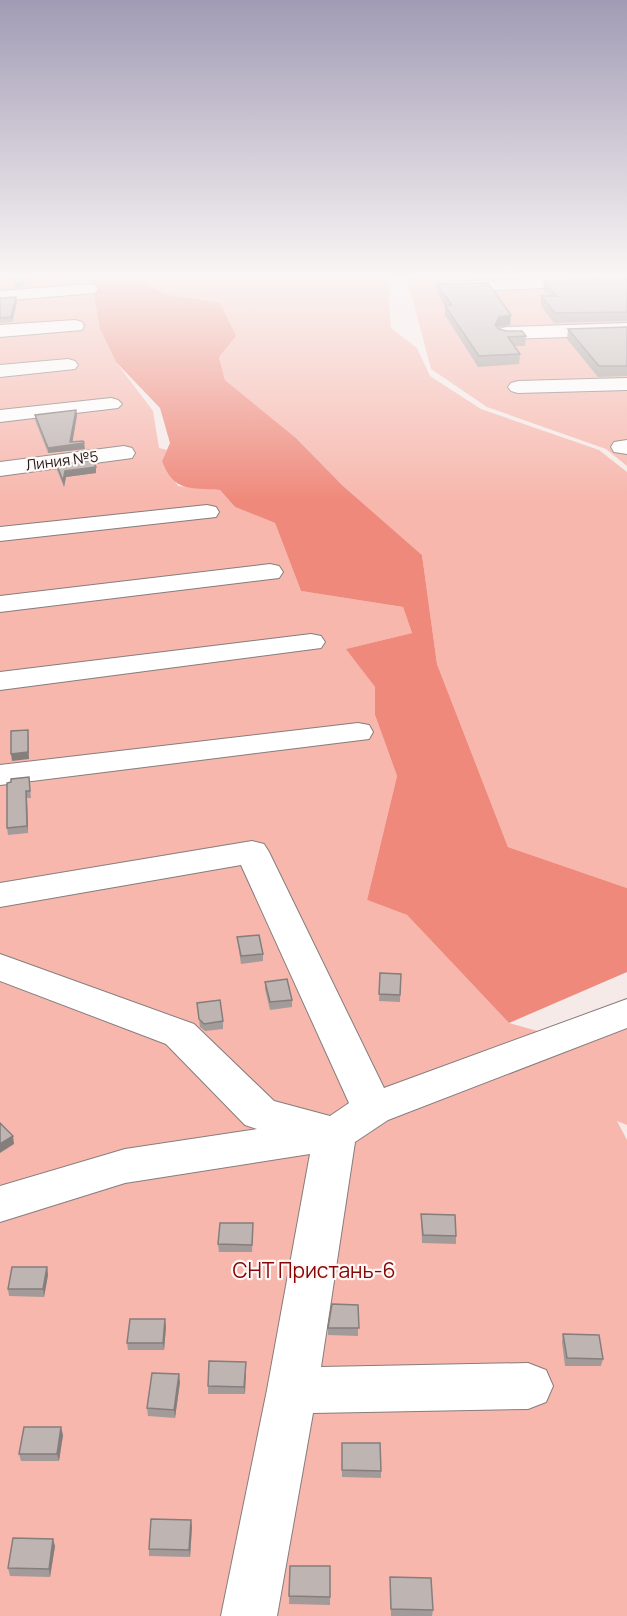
<svg xmlns="http://www.w3.org/2000/svg" width="627" height="1616" viewBox="0 0 627 1616" font-family="Manrope,sans-serif">
  <style>
    .green { fill: #f7b7ad }
    .forest { fill: #ef897b }
    .lines { fill: none; stroke-linecap: round; stroke-linejoin: round }
    .minor-casing { stroke: #867d7c; stroke-width: 2 }
    .minor { fill: #fff; fill-rule: evenodd }
    .wall { fill: #a39b99 }
    .shaded-wall { fill: #857e7d }
    .building { fill: #beb4b2; stroke: #857e7d; stroke-width: 1.5 }
    .labels { text-anchor: middle; stroke-width: 4.5; stroke-linejoin: round; paint-order: stroke }
    .far-street-label { font-size: 15px; fill: #1c1818; stroke: #fff8f7 }
    .near-park-label { font-size: 21px; fill: #860505; stroke: #fff8f7 }
  </style>
  <rect width="100%" height="100%" fill="#f5eae8"/>
  <path class="green" d="M0,275h92l-1,5 9,49 16,33 37,49 6,37 8,2 -5,11 16,25 42,4 15,17 40,16 26,68 102,16 9,26 -65,16 28,38v28l22,61 -30,124 40,15 102,108 68,19 50,-18v101l-10,-4 10,19v476h-627z
    M147,275h244l-2,31 2,22 26,20 13,28 51,33 118,41 28,22v418v-2l-119,-41 -71,-183 -15,-109 -80,-70 -46,-47 -71,-58 -6,-23 1,-53 -57,-10 -20,-12z
    M411,275h216v191l-21,-17 -119,-42 -56,-38 -24,-91z"/>
  <path class="forest" d="M92,275h55l-3,7 19,12 57,9 16,33 -17,21 6,23 71,58 46,47 80,70 15,109 71,183 119,41v84l-118,51 -102,-108 -40,-15 30,-124 -22,-61v-28l-29,-38 66,-16 -9,-26 -102,-16 -26,-68 -40,-16 -15,-17c-30,-3 -46,3 -58,-29l8,-18 -10,-35 -44,-46 -16,-33 -9,-49z"/>
  <g class="lines">
    <defs>
      <path id="minor" d="M597,275h30v5l-27,-1z
        M588,277l6,1 3,4 -3,4 -149,6 -6,-1 -3,-4 3,-4 6,-1z
        M89,284l6,1 3,4 -3,4 -95,8v-10z
        M75,320l7,2 2,4 -2,4 -82,7v-12z
        M627,323v12l-121,4 -7,-2 -3,-4 3,-4 7,-2z
        M68,359l7,2 3,4 -3,4 -75,8v-12z
        M627,378v12l-109,3 -7,-2 -3,-4 3,-4 7,-2z
        M111,398l7,2 4,4 -4,4 -118,14v-12z
        M627,440v14l-13,-2 -3,-5 3,-5z
        M124,446l8,2 3,5 -3,5 -132,18v-14z
        M207,505l9,2 3,5 -3,5 -216,24v-14z
        M270,564l9,2 4,6 -4,6 -279,34v-16z
        M311,634l10,2 4,6 -4,6 -321,42v-18z
        M358,723l11,2 4,7 -4,7 -369,46v-20z
        M252,841l12,3 5,8 115,236 243,-89v29l-239,92 -33,22 -34,225 207,-4 18,7 7,16 -7,16 -18,7 -215,4 -36,203h-56l46,-226 43,-236 -185,29 -125,39v-36l125,-37 132,-20 -12,-4 -79,-81 -166,-63v-27l194,70 80,77 56,15 19,-13 -108,-238 -241,42v-24z"/>
    </defs>
    <use href="#minor" class="minor-casing"/>
    <use href="#minor" class="minor"/>
  </g>
  <path class="wall" d="M532,275h52l-50,2z
    M617,275h10v46l-73,2 -13,-17v-10h7l-5,-6 1,-9 74,-3 1,-1z
    M437,284l74,31 -1,10 -12,2v1l1,1 27,7 -1,10h-10l5,8 -1,10 -41,3 -33,-52v-9l-8,-13z
    M16,297l1,5 -5,20 -12,1v-25z
    M627,327v49l-29,1 -31,-38 1,-10z
    M35,415h42l-5,27 13,7 -37,4 -13,-33z
    M57,465l39,8 -30,4 -2,10 -7,-17z
    M29,777l2,21h-4l1,35 -20,2 -1,-7 4,-46z
    M237,937l26,17v7l-22,3z
    M380,973l21,1 -1,28 -21,-1z
    M265,982l27,18v7l-22,3 -5,-21z
    M197,1003l26,18v8l-18,2 -5,-4z
    M421,1214l35,22v8l-34,-1z
    M253,1223l-1,29h-33l-1,-8z
    M47,1267l1,8 -4,22 -35,-1 -1,-7z
    M358,1305v31l-30,-1v-7z
    M166,1327l-2,23h-36l-1,-7z
    M563,1334l40,25 -2,7h-36l-3,-24z
    M246,1362l-1,32h-37v-8z
    M180,1382l-5,36 -27,-2 -1,-8z
    M63,1435l-4,26h-38l-2,-7z
    M342,1443l39,28v7l-39,-1z
    M192,1527l-2,30 -41,-1v-7z
    M55,1546l-5,31 -40,-1 -2,-8z
    M290,1566h40v39l-41,-1z
    M390,1577l43,33 -1,6h-41z"/>
  <path class="shaded-wall" d="M24,275h1l-1,12 -9,1v-5z
    M16,297l1,5 -5,20 -1,-5z
    M511,315l-1,10 -12,2 -4,7 1,-9 4,-8z
    M76,410l1,5 -5,30 12,-2 1,6 -37,4v-5l22,-6z
    M96,467v6l-30,4 -2,10 -1,-6 2,-10z
    M28,730l1,29 -17,2 -1,-7z
    M26,791l1,7 1,35 -1,-7z
    M13,1136l1,8 -14,9v-9z
    M47,1267l1,8 -4,22 -1,-8z
    M165,1319l1,8 -2,23 -1,-7z
    M246,1362v7l-1,25 -1,-7z
    M179,1374l1,8 -5,36 -1,-8z
    M61,1427l2,8 -4,26 -2,-7z
    M191,1520l1,7 -2,30 -1,-7z
    M53,1539l2,7 -5,31 -1,-8z"/>
  <path class="building" d="M13,275h11l-1,7 -8,1z
    M620,275h7v37l-72,1 -14,-17h15l-12,-15 74,-3z
    M488,283l23,32 -12,2 -4,8 4,4 7,2h16l4,5 -18,1 12,17 -41,2 -34,-50 7,-1 -15,-21z
    M16,297l-5,20 -11,1v-20z
    M627,327v39h-28l-31,-37z
    M76,410l-6,32 13,-1 1,2 -36,5 -13,-33z
    M92,460l4,7 -31,4 -2,10 -6,-16z
    M28,730v22l-17,2v-23z
    M29,777l1,14h-4l1,35 -20,2v-45l4,-1v-3z
    M259,935l4,19 -22,2 -4,-19z
    M380,973l21,1 -1,21 -21,-1z
    M287,979l5,21 -22,2 -5,-20z
    M220,1000l3,21 -19,3 -5,-5 -2,-16z
    M0,1123l13,13 -13,8z
    M421,1214l34,1 1,21 -33,-1z
    M220,1223h33l-1,22 -34,-1z
    M12,1267h35l-4,22h-35z
    M332,1304l26,1 1,23h-31z
    M130,1319h35l-2,24h-36z
    M563,1334l36,1 4,24 -36,-1z
    M209,1361l37,1 -2,25 -36,-1z
    M152,1373l27,1 -5,36 -27,-2z
    M24,1427h37l-4,27h-38z
    M342,1443h38l1,28 -39,-1z
    M151,1519l40,1 -2,30 -40,-1z
    M13,1538l40,1 -4,30 -41,-1z
    M290,1566h40v31l-41,-1z
    M390,1577l41,1 2,32 -42,-1z"/>
  <linearGradient id="sky" x2="0" y2="1"><stop stop-color="#a19bb5"/><stop offset="0.55" stop-color="#faf6f5"/><stop offset="1" stop-color="#faf6f5" stop-opacity="0"/></linearGradient>
  <rect width="627" height="501" fill="url(#sky)"/>
  <g class="labels">
    <g class="far-street-label">
      <text transform="translate(62 461) rotate(-7)" y="5">Линия №5</text>
    </g>
    <g class="near-park-label">
      <text x="314" y="1278">СНТ Пристань-6</text>
    </g>
  </g>
</svg>
